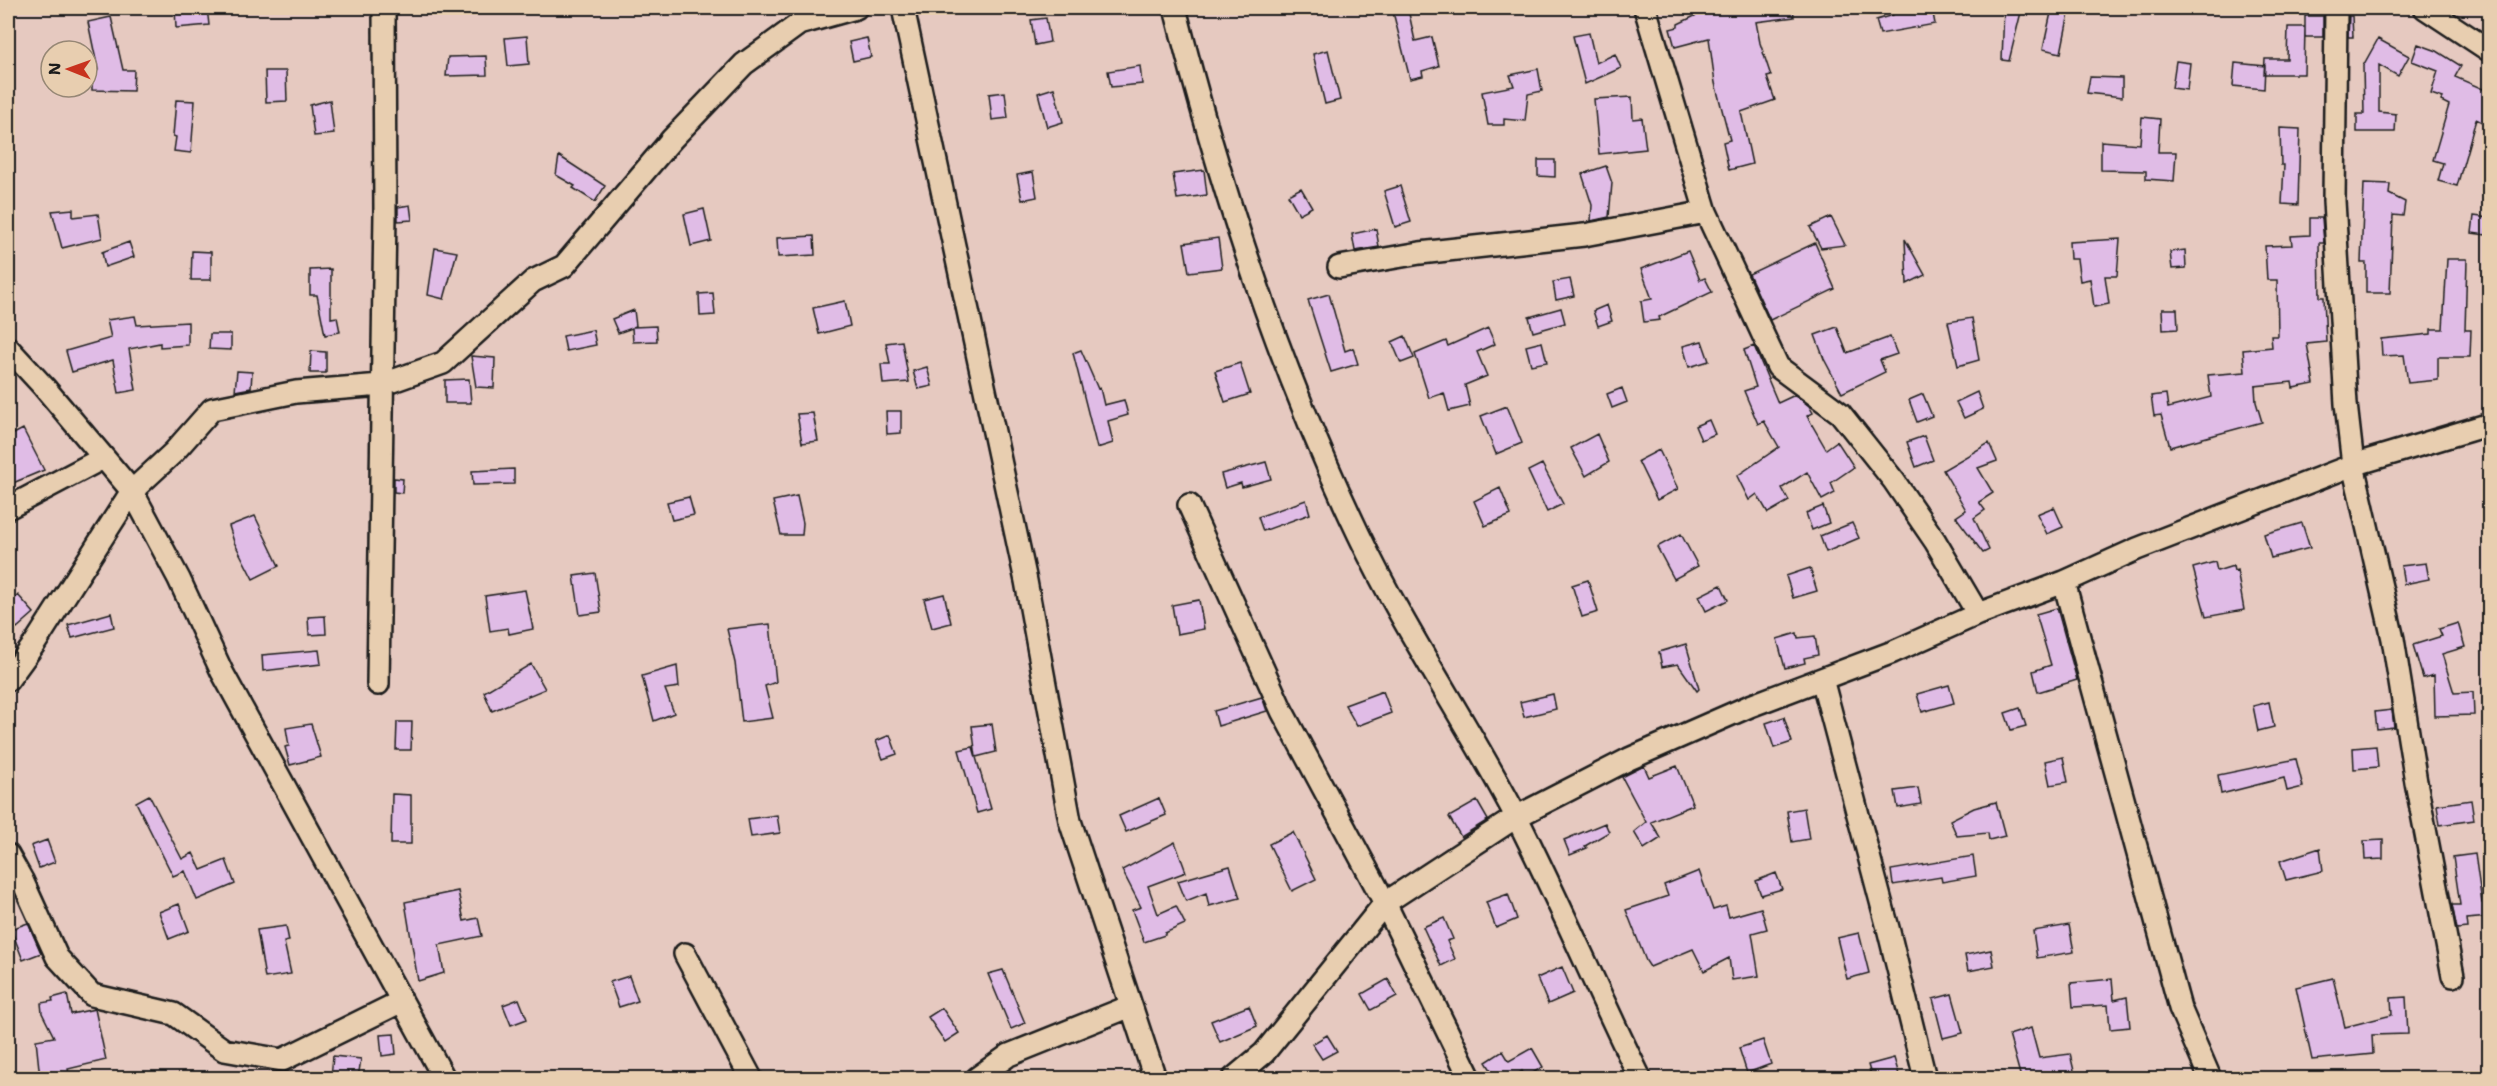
<svg xmlns="http://www.w3.org/2000/svg" width="2497" height="1086" viewBox="0 0 2497 1086" font-family="'Shantell Sans',sans-serif">
  <style>
    .building { fill: #e0bce6; stroke: #1c1c1c; stroke-width: 1.5 }
    .lines { fill: none; stroke-linecap: round; stroke-linejoin: round }
    .street-casing { stroke: #1c1c1c; stroke-width: 26 }
    .street { stroke: #e8ceb0; stroke-width: 21 }
  </style>
  <rect width="100%" height="100%" fill="#e6c9c0"/>
  <filter id="ink" filterUnits="userSpaceOnUse"><feTurbulence type="fractalNoise" baseFrequency=".0167" numOctaves="2"/><feDisplacementMap in="SourceGraphic" scale="12" xChannelSelector="R" yChannelSelector="G"/><feConvolveMatrix kernelMatrix="1 2 1 2 8 2 1 2 1" color-interpolation-filters="sRGB"/></filter>
  <g filter="url(#ink)">
    <path class="building" d="M175,8h32l2,17 -33,3z
      M1704,8h89l1,9 -38,5 4,21 11,33 -4,1 8,23 -34,12 11,52 -23,6 -6,-28 7,-2 -15,-57 -6,-45 -34,9 -5,-18 8,-2v-3l27,-13z
      M1891,8h41l3,16 -55,10 -4,-14 17,-5z
      M2004,8h18l-13,53 -7,-1z
      M2052,8h18l-9,45 -18,-4z
      M1408,9l7,32 17,-4 7,29 -17,5 1,5 -13,3 -17,-67z
      M2305,16h18v21h-18z
      M2349,16h3l1,21h-5z
      M111,17l12,53h11l-1,21 -41,-1v-20h6l-10,-48z
      M1046,18l4,24 -15,3 -4,-25z
      M2288,27h17l-1,47h-40l1,-15h22z
      M1589,33l7,30 19,-9 6,14 -36,16 -12,-48z
      M527,36l2,28 -21,2 -3,-28z
      M867,38l4,19 -18,4 -4,-19z
      M2378,39l31,17 -11,20 -19,-11v47l17,2 -1,18h-38v-18h7l-1,-48z
      M2418,44l19,7 24,15 -6,11 35,15v34l-14,-7 -19,67 -19,-5 5,-18 -10,-3 16,-55 -8,-4 2,-3 -12,-4 7,-23 -26,-10z
      M1328,50l12,50 -15,4 -12,-50z
      M486,56l1,19 -41,1 2,-19z
      M2176,61l14,2 -3,27 -15,-2z
      M2235,63l30,3 -1,23 -31,-3z
      M1140,66l2,18 -31,3 -3,-16z
      M1538,69l4,22 -14,3 -3,27 -21,-2v6h-16l-6,-33 32,-6 -4,-11z
      M265,71h21l1,30 -21,1z
      M2090,77l32,1v19l-35,-4z
      M1054,88l9,34 -16,5 -9,-34z
      M1005,92l3,26 -16,2 -3,-26z
      M1632,97l1,22 9,-1 4,31 -47,5 -5,-55z
      M176,100l19,1 -4,52 -17,-2 2,-14 -3,-1z
      M330,100l4,34 -20,2 -4,-31z
      M2142,117l18,2 -2,33h18l-2,29 -28,-2v-8l-45,-1v-29l39,3z
      M2280,128l20,1 -2,76 -16,-1 2,-39h-3z
      M559,156l46,30 -10,16 -22,-14 2,-2 -19,-11z
      M1538,160h17v17l-17,-1z
      M1606,166l6,17 -3,34 -18,4 1,-16 -10,-31z
      M1204,170l3,25 -30,4 -4,-25z
      M1033,172l4,25 -15,3 -5,-25z
      M2364,183l26,1 -1,10 16,8 -2,14 -10,-1 -3,78h-24v-30h-5z
      M1400,186l11,36 -16,5 -11,-36z
      M1301,188l11,19 -13,7 -11,-19z
      M410,205l2,15 -14,1v-14z
      M73,209v8l25,-3 4,24 -40,10 -10,-37z
      M704,209l7,32 -20,5 -7,-32z
      M2474,216l14,2 -2,17 -14,-2z
      M1831,217l14,28 -24,3 -11,-21z
      M2310,218h12l2,25h-5l1,54h4l2,45 -19,2 7,40 -21,4 -1,-6 -37,4 1,16 6,20 -92,25 -9,-32 -7,1 -3,-20 15,-2 2,14 43,-11 -3,-22 37,-3 -2,-22 29,-3 -1,-11h7l-1,-56h-10l-2,-34 27,-1 -1,-9 19,-1z
      M1376,229l3,18 -24,4 -3,-17z
      M814,236l1,19 -37,2 -1,-19z
      M1218,238l4,30 -33,4 -5,-29z
      M1905,239l20,36 -18,9z
      M2120,239l-3,37h-12l4,28 -15,3 -4,-28 -10,2 -3,-22h-7l-1,-17z
      M129,242l5,15 -29,10 -3,-15z
      M1815,243l20,46 -65,31 -21,-46z
      M435,248l22,4 -13,47 -16,-4z
      M2185,250l1,18 -14,1 -2,-17z
      M192,251l19,1v28h-20z
      M1688,251l12,29 5,-2 7,14 -53,25 1,3 -16,2 -3,-21 11,-2 -11,-30z
      M2447,259h20l-2,71h6l-1,27h-32v23l-30,3 -4,-28 -22,1 -1,-17 50,-5v-5h12z
      M331,269v49l6,-1 3,15 -15,3 -8,-40h-7v-25z
      M1570,279l4,17 -18,4 -3,-18z
      M713,293l2,22 -15,1 -1,-22z
      M1329,294l16,57 8,-3 5,16 -27,8 -23,-72z
      M845,301l5,25 -31,8 -6,-26z
      M1607,305l5,16 -14,5 -5,-15z
      M1561,308l4,15 -32,9 -4,-15z
      M2162,309h15l1,20 -15,1z
      M634,310l2,16 -3,1 23,-1 1,15 -24,1 -1,-14 -14,5 -6,-14z
      M135,316l2,9 51,-3v23l-28,2v-4l-31,6 7,41 -17,3 -6,-33 -41,12 -6,-21 45,-13 -4,-18z
      M1972,318l7,42 -21,6 -10,-44z
      M1837,327l10,26 43,-16 7,17 -17,6 5,12 -43,21 -18,-34 -9,-24z
      M1488,328l7,16 -18,8 10,24 -22,9 5,21 -21,5 -5,-18 -15,5 -14,-44 31,-13 2,5z
      M593,330l3,15 -30,6 -3,-15z
      M210,334h21v16l-22,-1z
      M1405,336l9,22 -13,5 -9,-21z
      M902,341l7,41 -26,2 -2,-20h9l-4,-21z
      M1702,341l7,20 -20,6 -6,-21z
      M1542,342l5,20 -16,3 -5,-19z
      M1754,346l24,57 17,-8 14,11 4,7 -6,3 19,33 11,-8 17,26 -23,16 4,10 -13,7 -15,-28 -25,16 7,13 -21,12 -11,-19 -8,6 -12,-24 42,-29 -15,-26 -6,3 -14,-33 12,-4 -12,-37z
      M1081,350l17,39 2,-1 4,17 20,-5 4,15 -20,6 5,22 -16,5 -24,-95z
      M311,351l15,1v21h-16z
      M471,356l24,2 -1,30 -18,-1z
      M1240,363l10,31 -25,8 -10,-31z
      M927,367l5,19 -14,3 -5,-18z
      M237,371l15,1 -1,16 -16,3z
      M469,379l2,24h-26v-23z
      M1622,388l5,14 -15,6 -5,-14z
      M1977,392l6,17 -19,9 -8,-16z
      M1923,394l9,22 -15,6 -8,-22z
      M1507,406l15,37 -26,11 -15,-38z
      M886,411h15v22l-14,1z
      M813,413l5,28 -16,2 -5,-29z
      M1709,420l6,14 -14,6 -6,-14z
      M23,429l21,41 -36,15v-48z
      M1597,434l12,28 -23,14 -15,-28z
      M1924,436l9,24 -17,7 -9,-25z
      M1989,443l8,18 -19,7 15,25 -14,9 6,8 -11,8 15,32 -6,3 -27,-36 10,-7 -23,-40z
      M1659,450l19,39 -21,11 -19,-39z
      M1266,462l5,17 -29,8 -1,-4 -16,5 -4,-14z
      M1542,464l21,40 -16,8 -19,-41z
      M514,469v15l-41,1 -1,-14z
      M394,478l9,1 -1,14 -8,-1z
      M1500,488l11,27 -26,11 -11,-25z
      M797,496l6,27 -1,12h-21l-8,-34z
      M689,497l5,18 -22,5 -5,-18z
      M1306,500l4,14 -47,17 -5,-14z
      M1823,506l6,17 -17,7 -6,-17z
      M2054,507l9,20 -16,7 -10,-20z
      M255,516l24,50 -26,13 -19,-37 -5,-16z
      M1852,523l7,15 -33,14 -6,-16z
      M2302,523l8,25 -39,10 -7,-24z
      M1681,534l17,32 -24,13 -17,-32z
      M2215,562l2,9 16,-5 1,5 3,-1 7,40 -38,7 -13,-49z
      M2426,563l3,16 -25,5 -3,-18z
      M1810,568l7,23 -24,7 -7,-22z
      M595,573l6,39 -21,3 -6,-39z
      M1588,580l10,32 -16,5 -10,-32z
      M1721,585l7,15 -22,11 -7,-15z
      M525,590l8,39 -24,5 -1,-6 -18,3 -5,-35z
      M944,594l7,29 -19,5 -8,-29z
      M18,595l16,18 -17,15 -9,-10v-13z
      M1199,600l5,29 -27,5 -5,-29z
      M2057,608l20,72 -39,12 -5,-21 18,-6 -15,-51z
      M111,613l3,14 -42,11 -4,-13z
      M325,616l1,18 -17,1 -1,-18z
      M2458,623l7,24 -23,7 12,39 19,-1 1,23 -39,1 -1,-41 -11,3 -10,-33 29,-9 -3,-7z
      M770,624l6,58 -11,4 8,32 -31,4 -7,-59 -8,-34z
      M1797,633l1,5 17,-2 3,19 -14,3 1,5 -20,5 -8,-29z
      M1686,644l13,45 -2,2 -19,-27 -16,3 -3,-15z
      M319,650l2,14 -58,7 -1,-16z
      M531,664l14,25 -53,22 -8,-19z
      M677,666l2,21 -14,2 9,24 -20,8 -12,-45z
      M1949,685l5,18 -32,9 -5,-18z
      M1383,691l8,22 -34,13 -12,-21z
      M1553,694l3,15 -32,8 -4,-15z
      M1262,697l5,14 -49,15 -4,-15z
      M2269,702l5,25 -16,4 -5,-25z
      M2020,708l6,18 -15,4 -6,-17z
      M2392,710l2,17 -17,2 -2,-17z
      M1784,717l8,25 -18,6 -8,-25z
      M397,722h15l-1,28h-15z
      M311,724l10,33 -31,8 -5,-18 4,-1 -3,-18z
      M992,724l4,28 -20,5 -4,-31z
      M890,735l7,19 -14,5 -7,-18z
      M2376,746l2,21 -24,2 -1,-21z
      M973,747l18,62 -14,4 -18,-63z
      M2063,757l5,25 -18,3 -5,-24z
      M2296,759l7,28 -16,4 -3,-13 -63,16 -3,-19z
      M1644,766l5,11 28,-11 16,39 -42,17 10,16 -17,11 -10,-17 12,-10 -24,-45z
      M1918,788l3,16 -23,4 -3,-17z
      M392,794l19,1v49h-20z
      M149,795l33,64 11,-6 8,17 25,-10 9,24 -38,16 -12,-29 -12,5 -37,-74z
      M1159,798l7,17 -40,17 -7,-16z
      M2471,800l3,20 -34,5 -3,-20z
      M1477,801l11,19 -27,17 -12,-20z
      M1996,802l9,34 -16,4 -1,-7 -31,3 -7,-16 24,-12z
      M1804,808l5,31 -17,3 -5,-31z
      M777,815l3,18 -29,4 -3,-18z
      M1605,823l4,9 -24,14 2,2 -17,7 -6,-15z
      M1293,832l23,47 -24,12 -23,-47z
      M47,840l8,22 -16,6 -8,-22z
      M2383,840v19l-18,1 -1,-19z
      M1175,842l11,30 -38,14 10,28 18,-8 9,18 -20,9v2l-21,7 -12,-32 9,-3 -19,-37z
      M2320,848l3,23 -37,9 -6,-19z
      M2475,854l7,49 8,-1v15l-24,2 1,9 -10,1 -5,-24h8l-7,-48z
      M1973,856l3,20 -34,6 -1,-5 -48,8 -2,-15z
      M1230,866l10,32 -31,8 -3,-13 -20,8 -8,-20z
      M1699,871l14,39 13,-4 3,11 32,-9 6,21 -15,4 7,43 -27,4 -3,-22 -25,13 -11,-22 -43,18 -4,-6 -20,-51 42,-14 -4,-11z
      M1776,873l6,16 -21,6 -5,-14z
      M458,891l6,30 14,-3 4,18 -43,9 5,28 -26,8 -13,-79z
      M1508,894l9,25 -21,9 -10,-26z
      M179,904l10,27 -20,8 -10,-27z
      M1444,918l9,21 -6,2 8,18 -14,7 -18,-39z
      M28,923l13,30 -18,7 -12,-31z
      M2069,925l5,27 -37,6 -4,-27z
      M286,926l3,15 -5,1 7,32 -26,4 -8,-48z
      M1859,933l10,40 -22,6 -10,-41z
      M1991,950l3,16 -26,5 -3,-16z
      M1562,967l11,26 -25,11 -11,-26z
      M1003,970l22,53 -14,6 -23,-55z
      M629,976l9,25 -19,6 -9,-25z
      M2333,978l12,49 47,-12 -1,-17 15,-1 2,37 -36,1 1,19 -61,6 -16,-73z
      M1388,979l9,17 -26,14 -9,-16z
      M2112,979l2,21 13,-3 3,30 -20,2 -2,-24 -35,2 -2,-24z
      M67,994l4,20 24,-5 11,51 -38,9 2,9h-30l-4,-38 18,-3 -12,-24 -1,-10 12,-2 -1,-3z
      M1952,994l11,39 -20,5 -10,-39z
      M519,999l8,20 -16,6 -8,-20z
      M1249,1006l8,20 -37,16 -9,-21z
      M942,1008l17,25 -14,9 -17,-25z
      M2031,1028l8,30 31,-4 5,21 -17,3h-37l-12,-43z
      M394,1034l2,20 -14,2 -2,-21z
      M1327,1035l10,16 -15,8 -10,-15z
      M1763,1040l8,24 -24,9 -8,-25z
      M1532,1048l11,19 -17,10 -4,-6 -11,7h-15l-10,-16 17,-11 6,10z
      M333,1056l28,3 -3,19h-27z
      M1894,1058l6,20h-28l-4,-13z"/>
    <g class="lines">
      <defs>
        <path id="street" d="M903,8l123,573 44,240 85,257
          M1175,8c44,176 105,362 184,527 46,97 108,187 158,283 43,85 81,174 123,260
          M1645,8l61,204 72,155 62,46 54,68 41,60 43,73
          M2336,8l-2,193 12,203 7,61 40,174 23,143 37,194
          M2425,8l65,43
          M1339,267l81,-14 164,-18 122,-23
          M8,348l36,39 88,104 47,88 43,93 222,406
          M1189,505l93,206 103,192 85,175
          M8,508l95,-50
          M2064,582l116,426 30,70
          M1822,679l66,249 37,150
          M8,680l27,-37 97,-152 42,-39 38,-43 84,-17 85,-7 62,-22 90,-82 31,-15 108,-127 72,-75 55,-40 57,-16
          M378,684l7,-470 -1,-206
          M8,855l14,25 35,77 35,38 82,19 50,36 58,10 120,-59
          M685,954l66,124
          M977,1078l32,-23 122,-49
          M1234,1078l30,-25 121,-150 131,-86 113,-58 121,-53 143,-54 85,-38 86,-32 73,-33 216,-84 137,-41"/>
      </defs>
      <use href="#street" class="street-casing"/>
      <use href="#street" class="street"/>
    </g>
  </g>
  <rect width="2497" height="1086" fill="none" stroke="#e8ceb0" stroke-width="30"/>
  <rect x="15" y="15" width="2467" height="1056" fill="none" stroke="#1c1c1c" stroke-width="2" filter="url(#ink)"/>
  <g transform="translate(69 69) rotate(271)"><circle r="28" fill="#e8ceb0" stroke="#968775" stroke-width="1.5"/>
  <path d="M0-4.5L10 22L0 15L-10 22Z" fill="#c8321e"/>
  <text y="-9" font-size="16" font-weight="bold" text-anchor="middle" fill="#1c1c1c">N</text>
  </g>
</svg>
